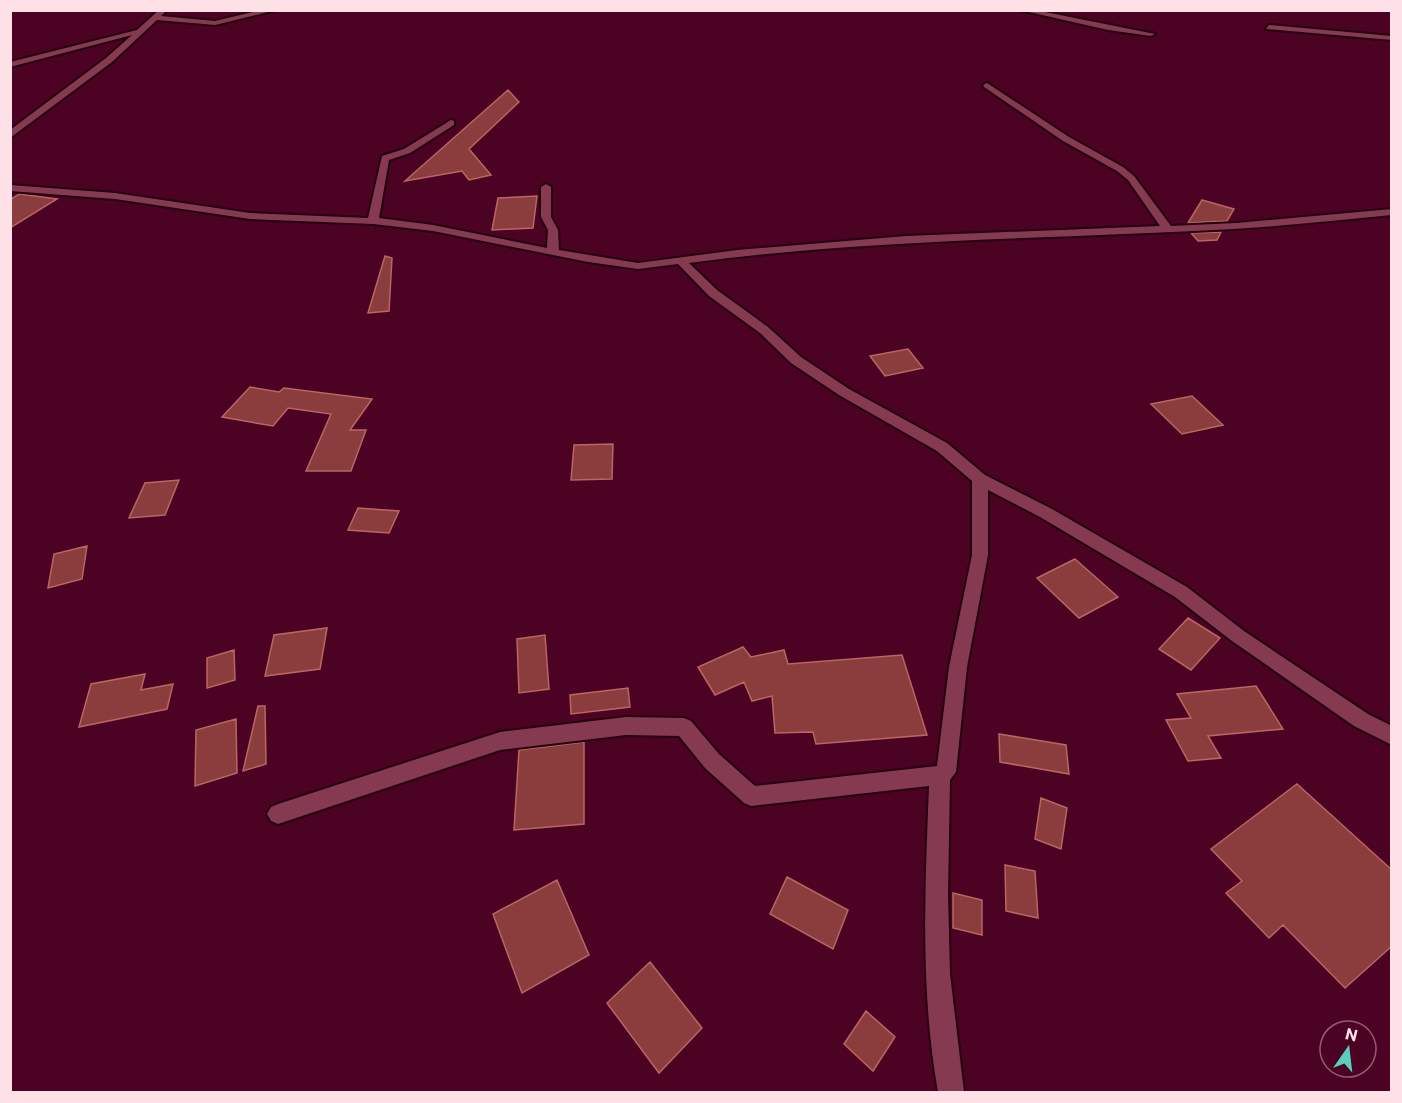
<svg xmlns="http://www.w3.org/2000/svg" width="1402" height="1103" viewBox="0 0 1402 1103" font-family="Commissioner,sans-serif">
  <style>
    .building { fill: #8a3d3c; stroke: #b96664; stroke-width: 1.5 }
    .lines { fill: none; stroke-linecap: round; stroke-linejoin: round }
    .minor-casing { stroke: #24020e; stroke-width: 4 }
    .minor { fill: #863a52; fill-rule: evenodd }
  </style>
  <rect width="100%" height="100%" fill="#4c0323"/>
  <path class="building" d="M508,90l11,12 -50,47 22,26 -22,5 -7,-9 -57,10z
    M19,194l38,5 -47,29v-28z
    M537,196l-4,32 -41,2 6,-32z
    M1202,200l32,9 -7,12 -39,2z
    M1221,232l-4,8 -19,1 -7,-8z
    M385,256l7,2 -3,53 -21,2z
    M908,349l15,19 -38,8 -15,-20z
    M250,387l29,5 5,-4 88,11 -22,31h16l-15,41h-45l25,-57 -43,-6 -15,18 -51,-9z
    M1192,396l31,29 -41,9 -31,-30z
    M613,444l-1,35 -41,1 3,-35z
    M179,480l-14,35 -36,3 16,-35z
    M358,508l41,3 -10,22 -41,-3z
    M87,546l-5,33 -34,9 6,-34z
    M1075,559l43,38 -39,21 -42,-40z
    M1188,618l32,20 -29,32 -32,-21z
    M327,628l-7,41 -55,7 9,-41z
    M545,635l4,54 -30,4 -2,-54z
    M743,647l8,10 33,-7 4,14 114,-9 25,80 -111,9 -3,-12 -38,1 -3,-37 -20,5 -8,-19 -29,13 -17,-28z
    M234,650l1,30 -28,8v-30z
    M145,674l-4,16 32,-6 -6,25 -88,18 12,-43z
    M1256,686l27,43 -75,7 13,22 -33,3 -22,-41 25,-2 -14,-24z
    M628,688l2,19 -59,7 -1,-19z
    M258,706h7l1,58 -23,7z
    M236,719l1,54 -42,13 1,-56z
    M999,734l67,11 3,29 -69,-12z
    M584,742v82l-70,6 5,-80z
    M1297,784l95,86v76l-47,42 -62,-63 -14,13 -43,-45 16,-12 -31,-32z
    M1041,798l26,10 -6,41 -26,-10z
    M1005,865l30,6 3,47 -32,-7z
    M787,877l61,33 -15,39 -63,-35z
    M557,880l32,75 -67,38 -29,-79z
    M953,893l29,7v35l-29,-7z
    M650,962l52,66 -43,45 -52,-70z
    M866,1011l29,26 -22,34 -29,-27z"/>
  <g class="lines">
    <defs>
      <path id="minor" d="M159,10h8l-6,6 54,5 46,-11h15l-61,15 -58,-5 -45,42 -102,76v-8l96,-72 26,-23 -122,32v-5l127,-32z
        M1020,10h15l120,24 -4,2 -43,-6z
        M1269,25l123,11v4l-126,-11z
        M987,83l82,54 54,30 11,9 37,50 65,-3 156,-14v6c-53,5 -106,11 -159,14 -181,10 -364,10 -544,34l28,27 51,37 33,30 48,32 98,54 38,32 67,34 135,78 57,44 124,83 24,12v19l-38,-19 -122,-85 -57,-44 -135,-80 -52,-27v65l-21,112 -11,105 -6,8 -2,114 2,80 14,118h-26c-18,-101 -13,-204 -9,-306l-178,20 -7,-3 -39,-35 -26,-32 -53,-1 -126,15 -222,74 -7,-3 -4,-7 4,-7 7,-3 222,-72 126,-15 58,1 7,3 28,33 36,32 182,-20 12,-99 23,-112v-74l-35,-30 -98,-56 -48,-32 -31,-30 -51,-37 -31,-32 -40,5 -50,-7 -155,-31 -60,-7 -123,-5 -135,-20 -105,-8v-6l105,8 135,20 118,5 14,-62 22,-7 47,-29 3,1v4l-44,28 -21,7 -10,58 54,7 114,23 1,-18 -7,-13v-30l5,-3 5,3v30l7,13 1,20 79,13 99,-13 169,-14 254,-10 -32,-46 -11,-9 -54,-30 -79,-54 -1,-2z"/>
    </defs>
    <use href="#minor" class="minor-casing"/>
    <use href="#minor" class="minor"/>
  </g>
  <rect width="1402" height="1103" fill="none" stroke="#fde1e7" stroke-width="24"/>
  <g transform="translate(1348 1049) rotate(14)"><circle r="28" fill="#4c0323" stroke="#935c71" stroke-width="1.5"/>
  <path d="M0-4.5L10 22L0 15L-10 22Z" fill="#5acebd"/>
  <text y="-9" font-size="16" font-weight="bold" text-anchor="middle" fill="#fde1e7">N</text>
  </g>
</svg>
